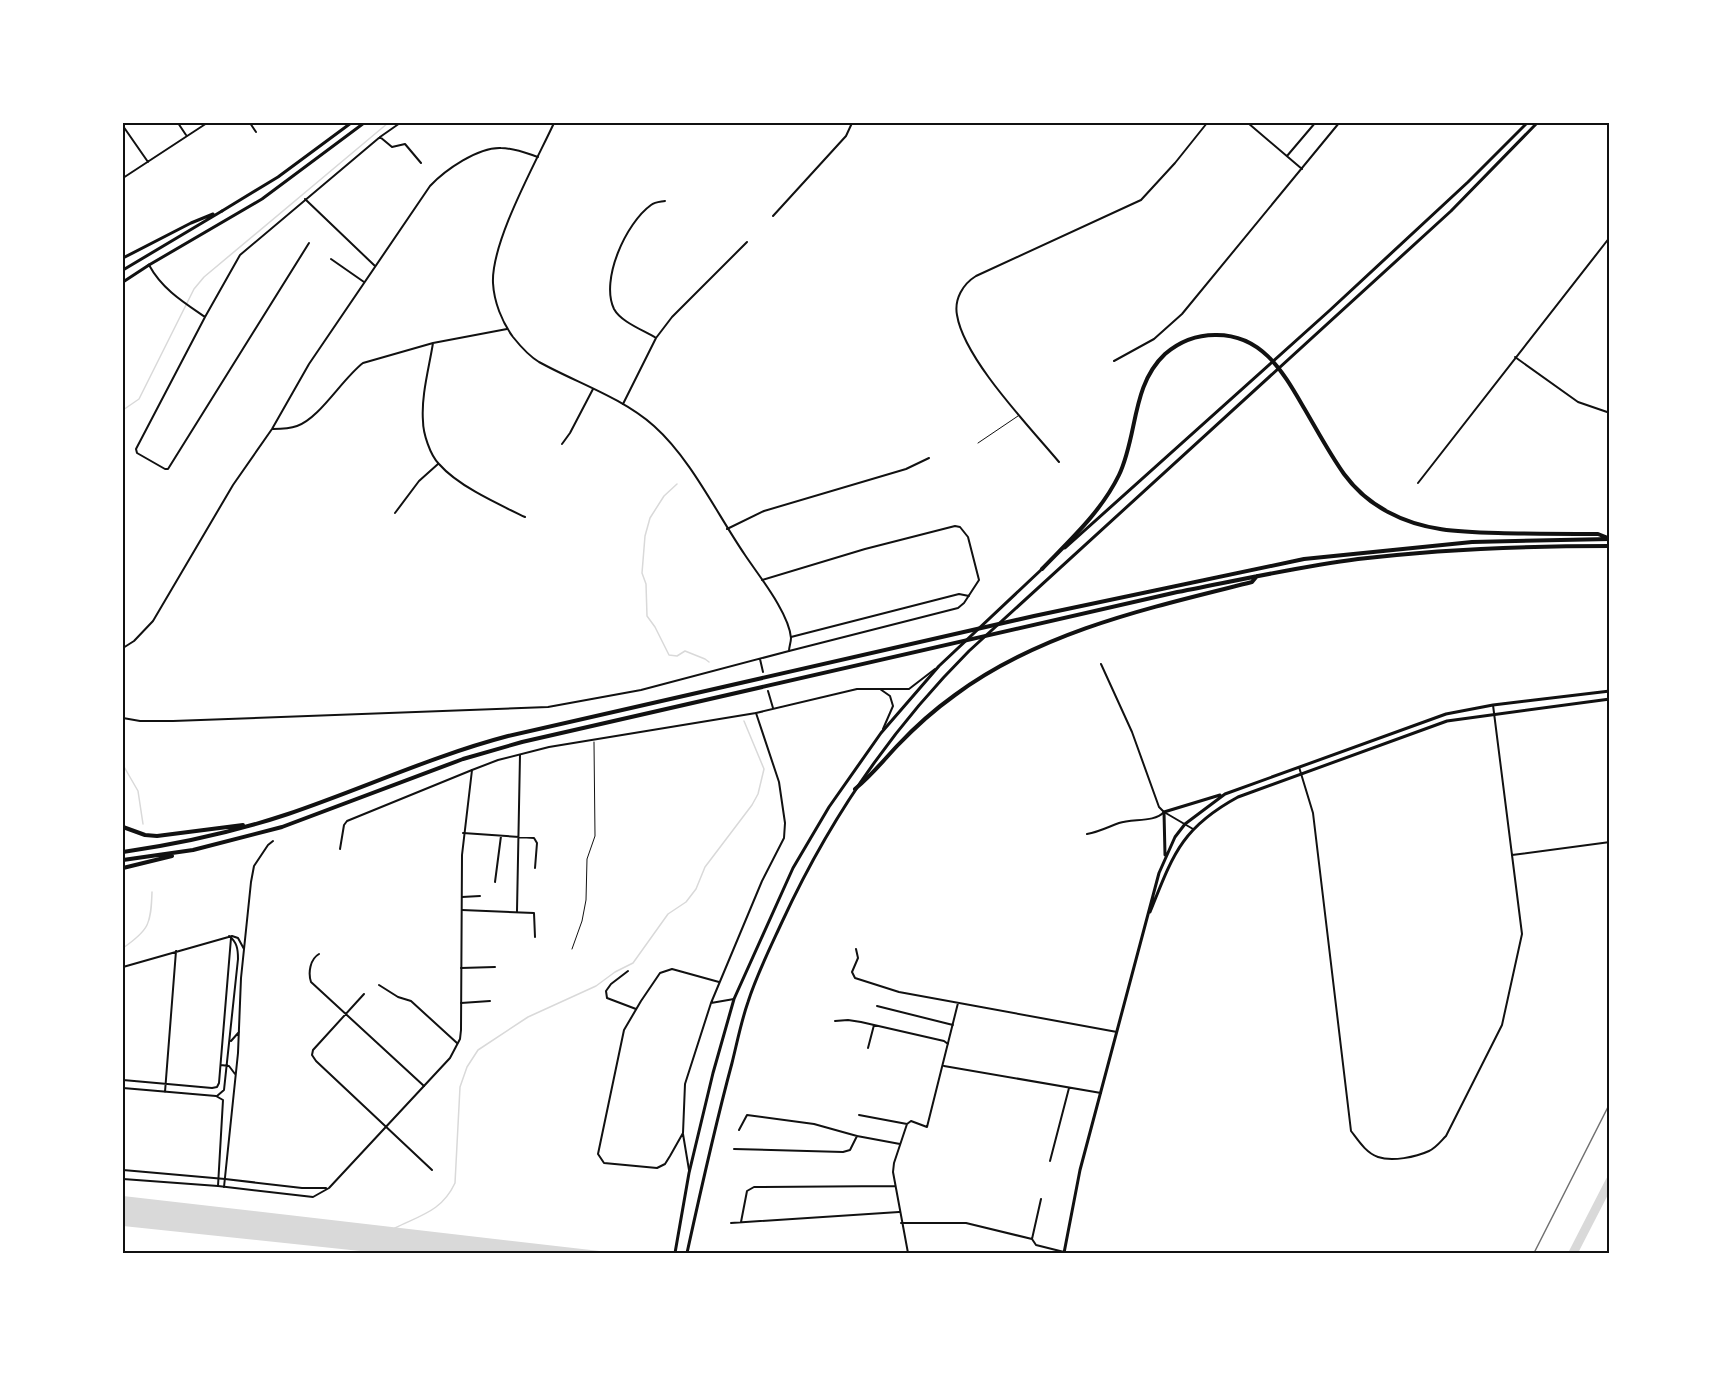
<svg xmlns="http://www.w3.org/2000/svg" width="1733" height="1376" viewBox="0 0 1733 1376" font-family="Quicksand,sans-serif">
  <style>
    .water { fill: #d9d9d9 }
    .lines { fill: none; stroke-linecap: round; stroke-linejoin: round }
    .stream { stroke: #d9d9d9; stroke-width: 1.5 }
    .river { stroke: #d9d9d9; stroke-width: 9 }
    .service { stroke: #111; stroke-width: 1 }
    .minor { stroke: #111; stroke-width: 2 }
    .tertiary { stroke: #111; stroke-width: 2 }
    .primary { stroke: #111; stroke-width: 3 }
    .trunk { stroke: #111; stroke-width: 3 }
    .motorway { stroke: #111; stroke-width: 4 }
    .rail { stroke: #707070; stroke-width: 1.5 }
    .neatline { fill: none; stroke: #111; stroke-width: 2 }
  </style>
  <rect width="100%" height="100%" fill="#fff"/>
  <path class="water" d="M123,1196l494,57h-238l-256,-27z"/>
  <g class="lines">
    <path class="stream" d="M123,410l16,-11 55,-110 10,-12 184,-154
      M677,484l-13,12 -14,22 -5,18 -3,37 4,11 1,32 8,11 14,28 8,1 8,-5 20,8 4,3
      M123,765l15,26 5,33
      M123,948c26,-18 28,-24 29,-56
      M395,1228c26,-13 47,-17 60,-45l5,-96 7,-20 11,-17 50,-33 68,-31 19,-14 18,-9 35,-49 18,-12 10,-13 9,-22 47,-62 6,-11 6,-25 -20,-48"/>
    <path class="river" d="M1573,1253l37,-72"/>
    <path class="service" d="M978,443l40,-27
      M572,949l10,-28 4,-21 1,-41 8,-23 -1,-94"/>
    <path class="minor" d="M178,123l8,12
      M250,123l6,9
      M1248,123l54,46
      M123,126l25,36
      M380,137l12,10 13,-3 16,19
      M1287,156l28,-33
      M123,178l84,-55
      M305,199l70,67
      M773,216l73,-80 6,-13
      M309,243l-141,226h-3l-28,-16 -1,-4 69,-132 35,-62 140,-118 20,-14
      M331,259l33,23
      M149,265c13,24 34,37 56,52
      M656,338c-13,-8 -35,-16 -42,-29 -14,-29 12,-86 37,-104 4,-3 9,-3 14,-4
      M433,343c-4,25 -12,53 -10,78 0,12 7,34 16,43 19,22 59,40 86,53
      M1515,357l63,45 32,11
      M1114,361l40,-22 28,-25 157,-191
      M623,404l33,-66 16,-21 75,-75
      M273,429c8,0 16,0 24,-3 23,-8 45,-47 66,-63l70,-20 74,-14
      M562,444l8,-11 23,-44
      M1059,462c-30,-36 -95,-103 -102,-147 -3,-16 6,-31 19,-39l165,-76 34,-37 32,-40
      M1418,483l192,-246
      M395,513l24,-32 19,-17
      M727,529l37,-18 142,-42 23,-11
      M762,580l103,-31 90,-23 5,1 8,10 11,43 -15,23 -6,5 -169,43
      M791,637l168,-43 10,2
      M123,648l11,-7 19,-20 80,-136 39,-56 37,-65 121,-178c15,-16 48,-39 71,-38 13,0 25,5 37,9
      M1101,664l31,68 27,75 5,5 29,17
      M1299,767l14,46 38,318c7,9 15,22 27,26 14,5 38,0 51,-6 7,-3 12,-10 17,-15l56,-111 20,-91 -10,-79
      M463,833l71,5 3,5 -2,25
      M1087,834c12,-2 21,-7 32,-11 13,-5 35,0 45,-11
      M340,849l4,-24 3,-4 125,-51
      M495,882l6,-46
      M462,897l18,-1
      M462,910l72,3 1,24
      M517,911l3,-156
      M856,949l2,9 -6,14 3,6 44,14 218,40
      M319,954c-9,5 -11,19 -8,28l113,104
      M123,967l109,-31 6,2 6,11
      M461,968l34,-1
      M628,971l-17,13 -5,7 1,7 29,11
      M719,982l-47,-13 -12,4 -19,28 -17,29 -26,124 6,9 53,5 8,-4 5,-8 13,-23 2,-49 26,-81 51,-122 22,-43 1,-15 -6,-41 -23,-69
      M379,985l19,12 13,4 46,42
      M364,994l-51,56 -1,5 4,6 116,109
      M461,1003l29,-2
      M711,1003l23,-4
      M877,1006l76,19
      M835,1021l13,-1 13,2 83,19 4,3
      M231,1041l8,-9
      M868,1048l6,-23
      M221,1065l8,1 6,8
      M944,1066l157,27
      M123,1080l89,8 5,-1 2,-4 12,-145
      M123,1088l93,8 7,4 -5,86
      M165,1092l11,-141
      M217,1096l7,-6 14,-131c0,-10 -1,-17 -9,-23
      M859,1115l48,9 4,-3 16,6 31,-124
      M907,1124l-13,39 -1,9 15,81
      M739,1130l8,-15 67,9 43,12 43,8
      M683,1134l6,36
      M734,1149l109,3 7,-2 7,-14
      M1050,1161l19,-73
      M224,1187l14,-134 3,-75 10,-96 3,-16 14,-21 5,-4
      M1041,1199l-9,40 4,6 28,7
      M741,1222l6,-31 7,-4 141,-1
      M731,1223l168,-11
      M901,1223h65l66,16
      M704,1252l9,1"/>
    <path class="tertiary" d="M760,659l3,13
      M880,689l10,7 3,10 -10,23
      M768,691l5,17
      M1493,705l19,150 98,-13
      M123,718l17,3h33l375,-14 93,-17 148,-39c0,-4 2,-9 2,-13 -2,-25 -32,-62 -46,-83 -28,-41 -54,-96 -91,-129 -33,-29 -77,-43 -115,-64 -10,-6 -18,-15 -26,-25 -11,-15 -19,-35 -20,-54 -2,-41 43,-121 61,-160
      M123,1170l102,9 77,9h24
      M123,1179l95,7 95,11 16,-9 121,-130 10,-19 1,-9 1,-175 10,-85 26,-10 51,-13 207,-34 101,-24h52l26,-20"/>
    <path class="primary" d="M222,211l56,-34 73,-54
      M149,265l113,-66 102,-76
      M1165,855l-1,-43 56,-17
      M1150,912c23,-57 31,-84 88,-115l209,-76 163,-22
      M1064,1253l16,-83 79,-297 16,-36 10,-13 40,-30 221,-80 47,-9 117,-14"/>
    <path class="trunk" d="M123,258l68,-35 22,-9
      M123,270l99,-59
      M123,282l26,-17
      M1065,548l264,-237 139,-129 59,-59
      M675,1253l14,-80 24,-100 21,-74 59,-131 36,-61 52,-74 58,-67 103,-97
      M687,1253c14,-64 28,-127 45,-190 5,-20 9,-41 16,-61 9,-28 22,-54 34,-80 47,-102 107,-191 187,-271l482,-440 86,-88"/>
    <path class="motorway" d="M1042,569c28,-29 59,-57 77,-94 19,-40 12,-89 46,-121 14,-12 31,-19 50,-19 47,-1 68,37 89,73 13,22 25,45 40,66 11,15 27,29 44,38 35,19 71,20 110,21 33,1 66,1 100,1l10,4
      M855,789c16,-13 28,-28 42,-43 18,-19 37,-36 58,-51 87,-64 194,-87 297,-113l5,-6
      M123,827l22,8 12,1 86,-11
      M123,852c56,-8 111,-20 165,-38 74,-25 144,-58 220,-78l526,-120 270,-57 168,-17 138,-3
      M123,860l70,-10 89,-23 181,-68 59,-17 651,-149c62,-12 123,-26 185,-34 83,-10 168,-13 252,-13
      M123,868l49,-12"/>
    <path class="rail" d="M1534,1253l76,-150"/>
  </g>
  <rect width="1733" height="1376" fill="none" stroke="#ffffff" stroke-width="249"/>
  <rect x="124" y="124" width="1484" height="1128" class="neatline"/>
</svg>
